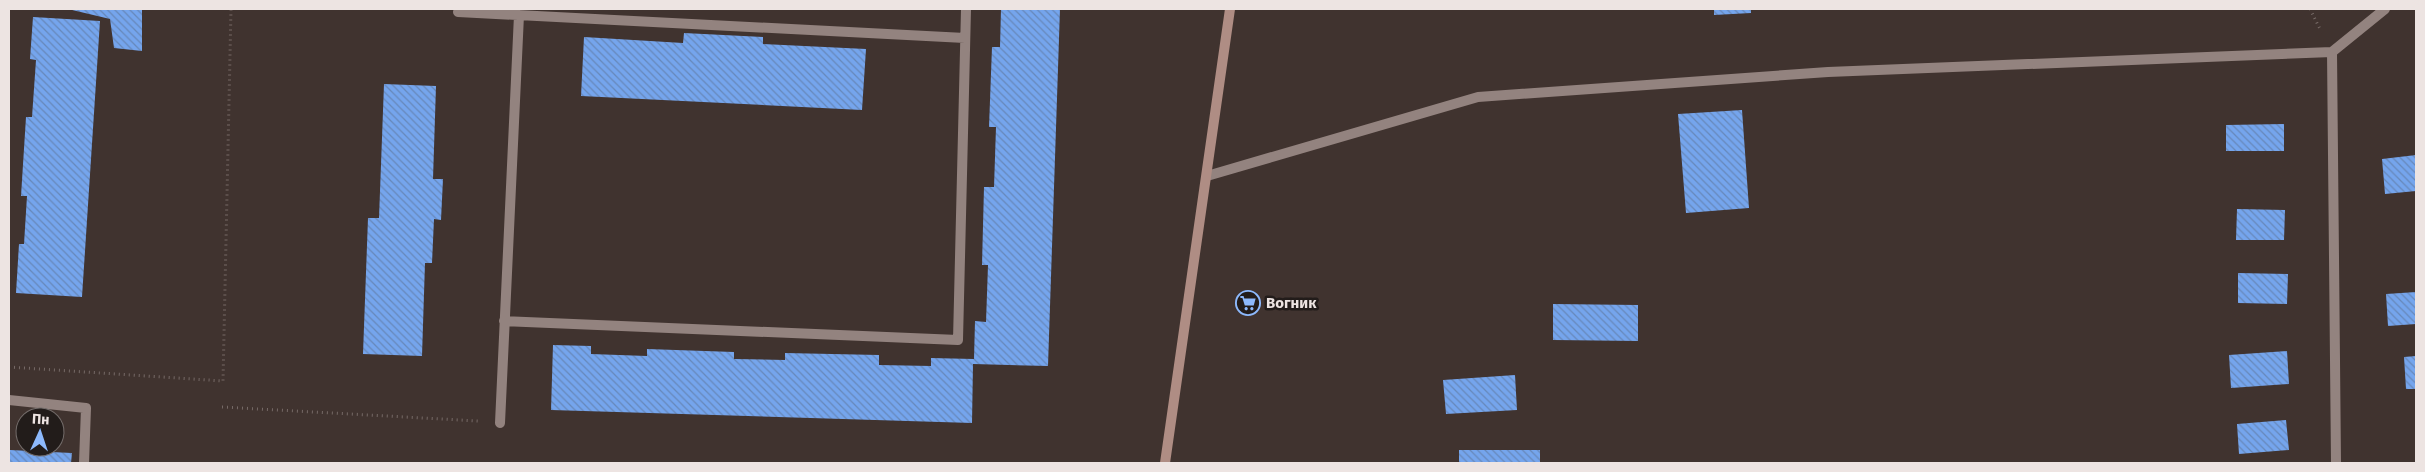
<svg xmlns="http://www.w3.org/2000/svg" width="2425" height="472" viewBox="0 0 2425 472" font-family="'Fira Sans',sans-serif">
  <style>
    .building { fill: url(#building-back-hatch) }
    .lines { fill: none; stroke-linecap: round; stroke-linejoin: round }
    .path { stroke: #766a67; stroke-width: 3; stroke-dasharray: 1 4; stroke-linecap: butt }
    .lane { stroke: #93837f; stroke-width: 10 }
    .street { stroke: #93837f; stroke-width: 10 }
    .secondary { stroke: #af8d84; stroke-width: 10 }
    .labels { text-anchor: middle; stroke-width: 5; stroke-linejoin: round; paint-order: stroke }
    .poi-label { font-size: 15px; font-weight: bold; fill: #ede4e2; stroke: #221c1a; text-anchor: start }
  </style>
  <defs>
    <pattern id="building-back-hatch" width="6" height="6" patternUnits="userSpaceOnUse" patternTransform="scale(1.25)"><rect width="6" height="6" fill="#75a5ed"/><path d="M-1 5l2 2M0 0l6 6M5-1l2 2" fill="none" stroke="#6788ba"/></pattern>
  </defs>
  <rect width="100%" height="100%" fill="#40332f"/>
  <path class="building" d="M68,9h74v42l-28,-3 -4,-29z
    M1001,9h59l-12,357 -75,-2 -1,59 -421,-13 2,-65 38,1v8l56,2v-7l87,3v7l51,1v-7l94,2v10l52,1v-8l43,1 1,-38 11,1 2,-57h-6l2,-78h10l2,-60h-7l3,-80h8z
    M1714,9h37v4l-37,2z
    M33,17l67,4 -18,276 -66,-4 3,-49h5l3,-48h-6l5,-79h6l4,-57 -6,-1z
    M684,33l79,4v7l103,5 -4,61 -281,-14 3,-59 99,6z
    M384,84l52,2 -3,93h10l-2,41 -7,-1 -2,44h-7l-3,93 -59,-2 5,-136h11z
    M1742,110l7,98 -63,5 -8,-99z
    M2284,124v27h-58v-26z
    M2416,155v36l-31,3 -3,-35z
    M2237,209l48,1 -1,30h-48z
    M2238,273l50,1 -1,30 -49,-1z
    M2416,292v32l-28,2 -2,-32z
    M1553,304l85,1v36l-85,-1z
    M2287,351l2,33 -58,4 -2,-33z
    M2416,356v33h-10l-2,-32z
    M1515,375l2,35 -71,4 -3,-34z
    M2286,420l3,30 -50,4 -2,-30z
    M10,450l62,3 -1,10h-62z
    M1459,450h81v13h-81z"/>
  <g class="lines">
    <path class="path" d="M2310,9l11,22
      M9,367l214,14 8,-372
      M222,407l256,14"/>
    <path class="lane" d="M458,12l507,26
      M504,321l454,19 8,-331
      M9,400l77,8 -2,55
      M500,423l19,-408"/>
    <path class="street" d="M2332,52l4,411
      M1207,176l271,-79 350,-25 504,-20 53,-43"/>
    <path class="secondary" d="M1165,463l65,-454"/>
  </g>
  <defs>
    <symbol id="supermarket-ring" viewBox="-11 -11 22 22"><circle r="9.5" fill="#221c1a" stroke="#8db9fc" stroke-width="1.5"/><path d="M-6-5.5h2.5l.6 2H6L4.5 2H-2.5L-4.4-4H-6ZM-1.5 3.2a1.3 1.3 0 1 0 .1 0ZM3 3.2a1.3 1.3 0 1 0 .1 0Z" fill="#8db9fc"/></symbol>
  </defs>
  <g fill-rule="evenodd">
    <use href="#supermarket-ring" x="1234" y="289" width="28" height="28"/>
  </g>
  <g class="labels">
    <g class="poi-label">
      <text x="1266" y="308">Вогник</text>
    </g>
  </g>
  <rect width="2425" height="472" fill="none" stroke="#ede4e2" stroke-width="20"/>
  <g transform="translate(40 432) rotate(3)"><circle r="24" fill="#221c1a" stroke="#736c6a"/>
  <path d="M0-4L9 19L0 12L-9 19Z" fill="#8db9fc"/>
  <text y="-8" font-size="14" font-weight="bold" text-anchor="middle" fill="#ede4e2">Пн</text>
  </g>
</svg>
